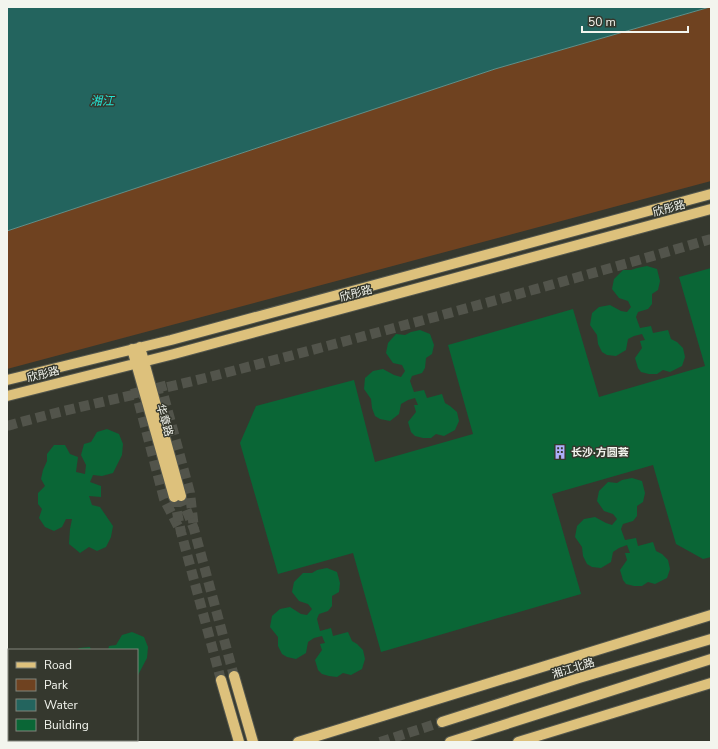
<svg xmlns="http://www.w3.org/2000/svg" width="718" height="749" viewBox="0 0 718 749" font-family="'Nunito Sans','Noto Sans SC',sans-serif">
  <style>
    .green { fill: #6f4220 }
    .water { fill: #23645e; stroke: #619089 }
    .building { fill: #0a6636 }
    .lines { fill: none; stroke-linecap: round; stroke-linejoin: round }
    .minor-tunnel { stroke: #52544b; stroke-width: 10; stroke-dasharray: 10 5; stroke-linecap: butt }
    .major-tunnel { stroke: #52544b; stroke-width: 10; stroke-dasharray: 10 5; stroke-linecap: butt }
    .major-casing { stroke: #53564d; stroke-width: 12 }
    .major { stroke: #ddc17c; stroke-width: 10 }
    .labels { text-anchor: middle; stroke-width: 3; stroke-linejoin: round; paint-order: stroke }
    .street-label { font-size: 11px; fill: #f3f5ee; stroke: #35382e }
    .poi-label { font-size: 11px; font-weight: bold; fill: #f3f5ee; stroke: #35382e; text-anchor: start }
    .water-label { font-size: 12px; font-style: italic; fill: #23e3d3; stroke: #35382e }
  </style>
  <rect width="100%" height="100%" fill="#35382e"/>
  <path class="green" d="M711,7v174l-704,188v-138l488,-162z"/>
  <path class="water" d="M7,7h703l-215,62 -488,162z"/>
  <path class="building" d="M647,266l10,3 3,12 -2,9 -6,4v10l-4,5 -10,3 -2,5 4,11 11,-2 2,7 15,-3 3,9 6,3 6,6 2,9 -3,9 -12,6 -7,-2 -6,4h-8l-8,-2 -3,-4 -3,-10 7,-10 -2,-7 5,-1 -3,-6 -8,2 -6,3 -2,11 -10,6 -9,-1 -5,-3 -4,-8 -1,-9 -7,-10 2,-12 7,-6 11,-2 11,6 6,1 4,-5 -3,-6 -9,-3 -7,-9 2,-10 9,-9h8l6,-2z
    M711,268v289l-8,2 -27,-15 -23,-79 -101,29 29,100 -200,58 -28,-99 -75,21 -38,-131 16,-37 98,-26 21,82 98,-28 -25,-89 125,-36 26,88 106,-31 -26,-89z
    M420,330l10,4 4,11 -2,9 -6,4 -1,10 -3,5 -10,3 -2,5 4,11 10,-2 3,8 15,-4 3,9 5,3 7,6 2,9 -4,9 -11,6 -8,-2 -5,4h-8l-8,-2 -4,-4 -3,-10 8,-10 -2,-7h4l-3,-7 -7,2 -7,4 -2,10 -9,7 -10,-2 -5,-3 -3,-8 -1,-9 -7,-10 1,-11 8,-7 10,-2 11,6 7,2 4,-6 -3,-6 -9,-2 -7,-10 2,-10 8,-9 9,1 6,-3z
    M107,429l12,5 4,10 -1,11 -9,18 -11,3 -9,-1 -3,7 11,4v11l-12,-1 3,9 8,2 13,19 -2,11 -5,10 -9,4 -8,-4 -9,6 -6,-5 -5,-4 1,-15 2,-10h-6l-4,8 -8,4 -9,-4 -6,-9 3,-9 -4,-5v-11l7,-7 -4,-7 2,-9 4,-9v-7l7,-9h11l5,9 8,3 -2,15 9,2 1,-9 -5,-10 3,-11 7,-2 6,-10z
    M632,478l10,3 3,12 -2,9 -6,4v10l-4,5 -10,3 -2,5 4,11 11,-2 2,8 15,-4 3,9 6,3 6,6 2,9 -3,9 -12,6 -7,-2 -6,4h-8l-8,-2 -3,-4 -3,-10 7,-10 -2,-7h5l-3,-8 -8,3 -6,4 -2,10 -10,6 -9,-1 -5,-3 -4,-8 -1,-9 -7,-10 2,-11 7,-7 11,-2 11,6 6,2 5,-6 -4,-5 -9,-3 -7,-10 2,-10 9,-9 9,1 5,-3z
    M327,568l10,4 3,11 -1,9 -7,4v10l-4,5 -9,3 -2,5 3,12 11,-3 2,8 15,-4 4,9 5,3 6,6 2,9 -3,10 -11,6 -8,-2 -6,4 -8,-1 -7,-2 -4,-4 -3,-10 7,-10 -2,-6 5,-1 -3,-7 -8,2 -6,4 -2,11 -10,6 -9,-2 -5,-3 -4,-8v-9l-8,-10 2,-11 8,-7 10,-2 11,7 6,1 5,-6 -4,-5 -9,-3 -7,-9 2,-10 9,-9h9l5,-3z
    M132,632l12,5 4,10 -1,11 -10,19v-27h-29l1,-4 7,-1 6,-10z
    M90,647l1,3h-14l2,-2z
    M94,740h41l-1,2h-40z"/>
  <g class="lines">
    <path class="minor-tunnel" d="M160,382l30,111 4,36
      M135,388l29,111 17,33
      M7,426c69,-20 140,-33 210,-51 165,-43 330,-88 494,-136"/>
    <path class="major-tunnel" d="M181,496l13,33 40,147
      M174,497l7,35 40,148
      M380,742l62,-20"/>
    <defs>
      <path id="major" d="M140,347l41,149
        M132,349l42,148
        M7,380l164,-40 540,-146
        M7,396l167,-42 537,-145
        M234,676l19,66
        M221,680l18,62
        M442,722l137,-44 132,-39
        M298,742l413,-127
        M450,742l261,-83
        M518,742l193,-59"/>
    </defs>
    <use href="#major" class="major-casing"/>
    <use href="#major" class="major"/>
  </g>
  <defs>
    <symbol id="building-bare" viewBox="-9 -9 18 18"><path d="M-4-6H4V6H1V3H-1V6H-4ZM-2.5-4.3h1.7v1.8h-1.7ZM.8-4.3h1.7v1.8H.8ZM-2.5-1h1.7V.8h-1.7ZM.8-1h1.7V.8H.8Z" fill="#adaffb" stroke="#35382e" stroke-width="2.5" paint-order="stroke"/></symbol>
  </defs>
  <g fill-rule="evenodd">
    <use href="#building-bare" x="550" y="442" width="20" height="20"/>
  </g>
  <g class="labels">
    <g class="street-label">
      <text transform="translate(669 208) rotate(-15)" y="4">欣彤路</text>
      <text transform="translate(356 293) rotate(-15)" y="4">欣彤路</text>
      <text transform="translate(43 374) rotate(-14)" y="4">欣彤路</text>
      <text transform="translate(165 420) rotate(74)" y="4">华章路</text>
      <text transform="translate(573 668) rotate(-17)" y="4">湘江北路</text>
    </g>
    <g class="poi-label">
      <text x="571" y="456">长沙·方圆荟</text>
    </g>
    <g class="water-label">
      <text x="102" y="105">湘江</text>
    </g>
  </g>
  <rect width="718" height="749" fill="none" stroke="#f3f5ee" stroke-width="16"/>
  <rect x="8" y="649" width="130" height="92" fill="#35382e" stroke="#81847b"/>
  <rect x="16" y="662" width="20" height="6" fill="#ddc17c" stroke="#81847b"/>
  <text x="44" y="669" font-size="12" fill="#f3f5ee">Road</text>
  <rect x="16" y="679" width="20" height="12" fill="#6f4220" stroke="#81847b"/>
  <text x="44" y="689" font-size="12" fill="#f3f5ee">Park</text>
  <rect x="16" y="699" width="20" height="12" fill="#23645e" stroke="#81847b"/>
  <text x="44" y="709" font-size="12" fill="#f3f5ee">Water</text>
  <rect x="16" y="719" width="20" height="12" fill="#0a6636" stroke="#81847b"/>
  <text x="44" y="729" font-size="12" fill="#f3f5ee">Building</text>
  <path d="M582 26v6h106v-6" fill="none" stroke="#f3f5ee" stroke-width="2"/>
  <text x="588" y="26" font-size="12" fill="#f3f5ee" stroke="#35382e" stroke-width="3" paint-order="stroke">50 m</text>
</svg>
